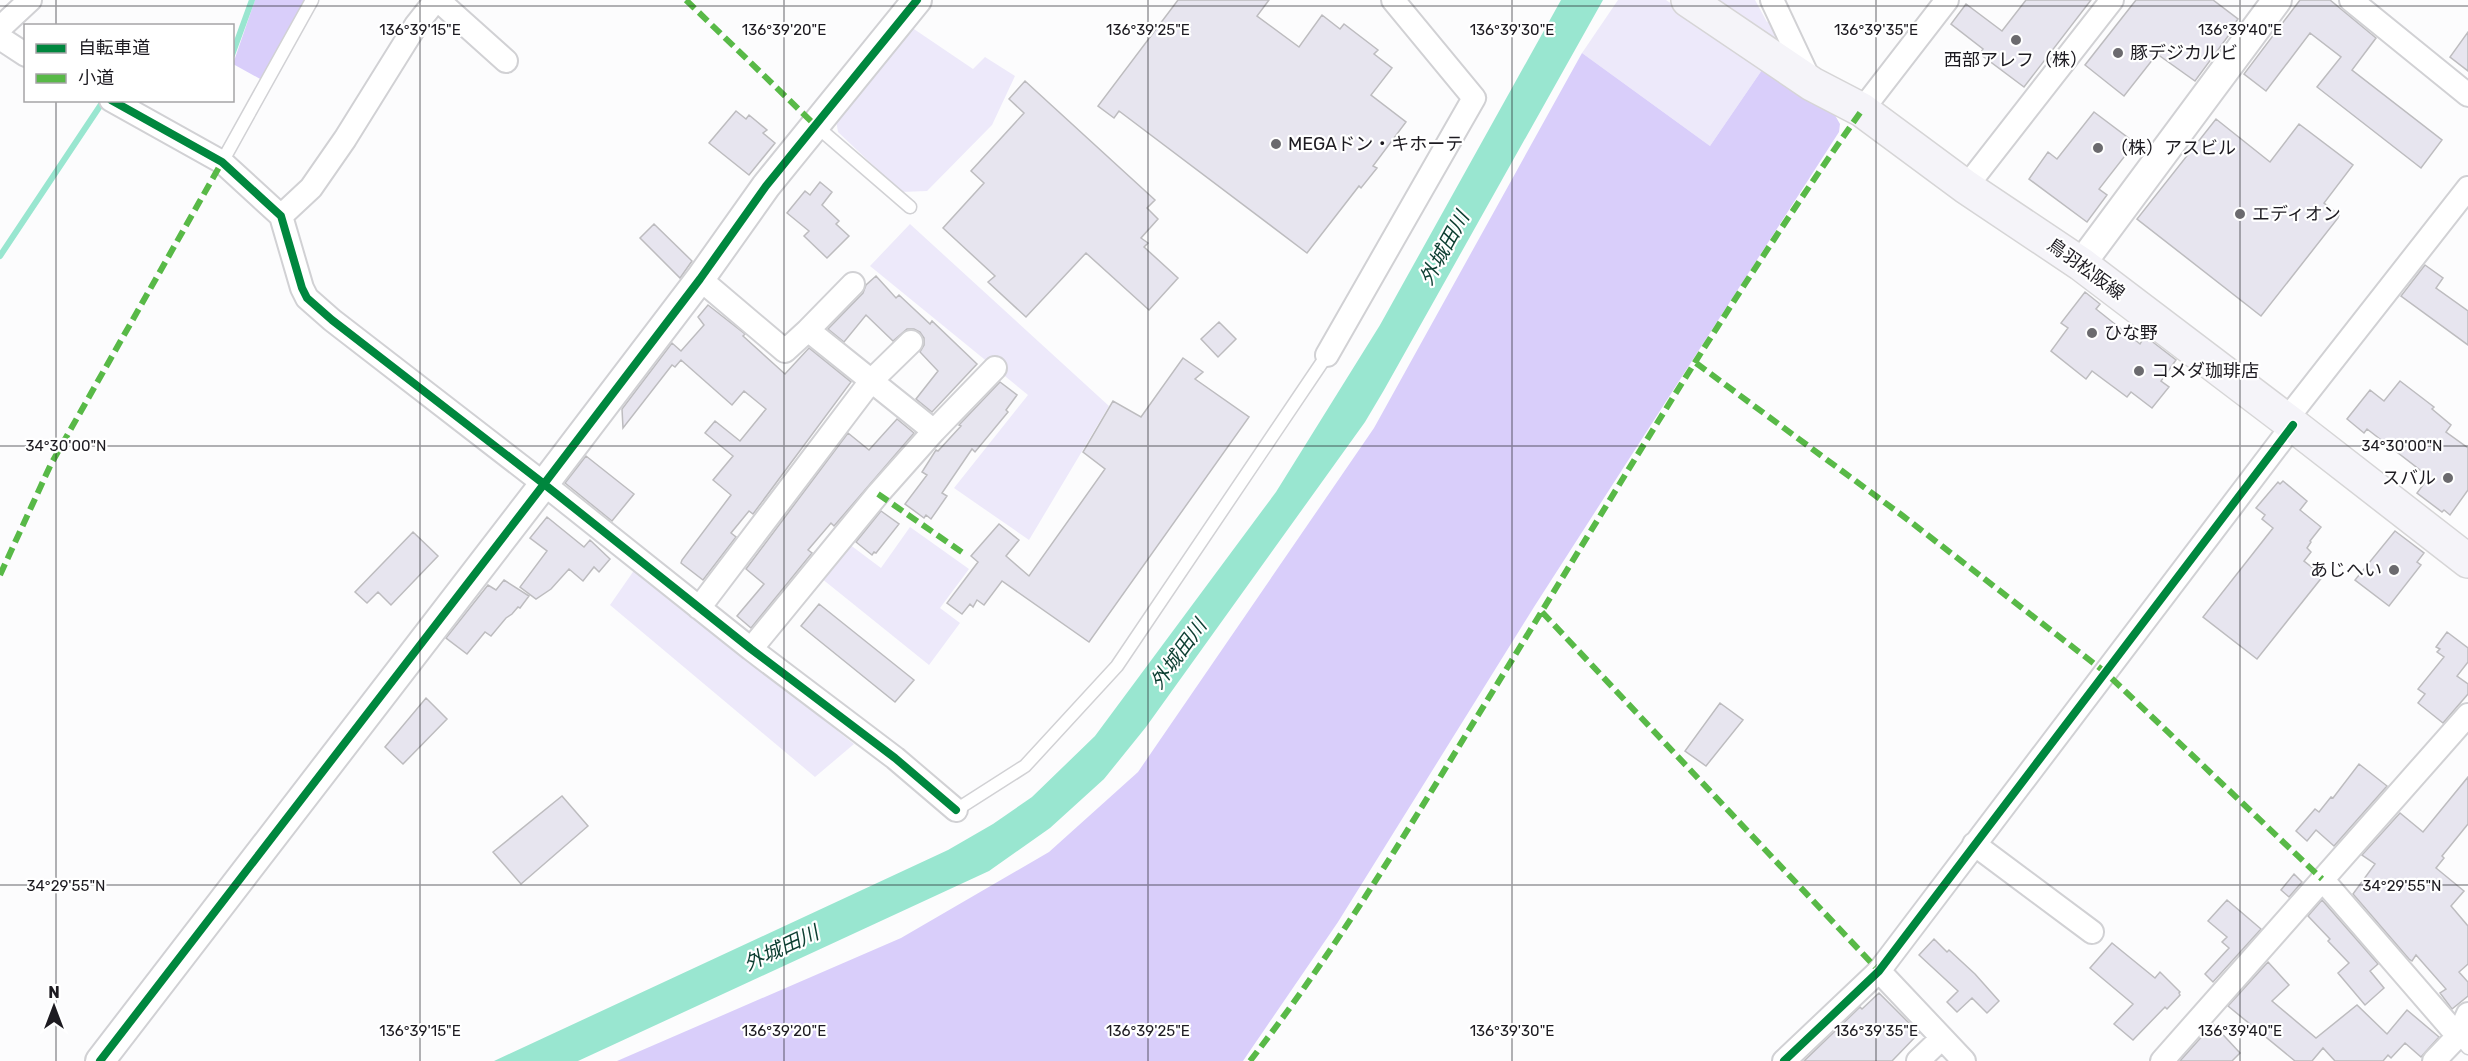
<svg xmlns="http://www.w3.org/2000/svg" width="2468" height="1061" viewBox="0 0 2468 1061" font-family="Rubik,'Noto Sans JP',sans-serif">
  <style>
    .green { fill: #ede9fa }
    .forest { fill: #d9cefa }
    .water { fill: #99e6d0 }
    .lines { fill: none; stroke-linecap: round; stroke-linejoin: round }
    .stream { stroke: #99e6d0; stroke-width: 6 }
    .building { fill: #e7e5ef; stroke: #bdbcbf; stroke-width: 1.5 }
    .service-casing { stroke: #d1d1d4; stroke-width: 15 }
    .minor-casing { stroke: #d1d1d4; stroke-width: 26 }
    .tertiary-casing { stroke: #d1d1d4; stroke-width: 32 }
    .primary-casing { stroke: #d6d5d6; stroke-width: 36 }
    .service { stroke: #fff; stroke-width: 12 }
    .minor { stroke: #fff; stroke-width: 22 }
    .tertiary { stroke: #fff; stroke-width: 28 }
    .primary { stroke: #f5f4f9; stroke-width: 33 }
    .quiet { stroke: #58b947; stroke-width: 6; stroke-dasharray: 12 6; stroke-linecap: butt }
    .cycleway-casing { stroke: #fff; stroke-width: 11 }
    .cycleway { stroke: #00873e; stroke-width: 8 }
    .ticks { fill: none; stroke: #1d1b21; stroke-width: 1.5; stroke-opacity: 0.45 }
    .poi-dot { fill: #6b6a6e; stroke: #fff; stroke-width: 2 }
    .labels { text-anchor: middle; stroke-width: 4.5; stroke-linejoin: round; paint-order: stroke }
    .poi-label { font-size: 18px; fill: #1d1b21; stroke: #fff; text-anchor: start }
    .street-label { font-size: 18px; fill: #1d1b21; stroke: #fff }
    .water-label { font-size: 20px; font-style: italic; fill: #0c3e31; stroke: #fff }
    .ticks-label { font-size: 15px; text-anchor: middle; fill: #1d1b21; stroke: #fff; stroke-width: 4.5; stroke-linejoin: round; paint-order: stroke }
  </style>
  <rect width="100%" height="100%" fill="#fcfcfd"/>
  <path class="green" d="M1618,0h48l98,67 -54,79 -128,-93z
    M1709,0h46l12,22 8,-4 18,37z
    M908,25l65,44 12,-12 30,19 -23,49 -65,66 -26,1 -63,-60 -3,-18z
    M910,224l199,182 -80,134 -75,-52 74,-93 -158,-129z
    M910,527l59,42 -29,39 20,15 -31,42 -108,-87 28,-34 32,24z
    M635,569l219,175 -39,33 -205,-172z"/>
  <path class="forest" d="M255,0h52l-45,80 -29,-16z
    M1582,53l128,93 54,-79 68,43 8,14 -1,8 -305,475 -196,315 -95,139h-626l284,-123 148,-86 89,-80 236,-344z"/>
  <path class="water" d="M1561,0h42l-219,390 -19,32 -219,305 -42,52 -54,49 -61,43 -411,190h-84l454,-211 45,-26 39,-27 63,-61 181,-244 104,-167z"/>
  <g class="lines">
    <path class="stream" d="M232,55l20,-55
      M0,256l104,-156"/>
  </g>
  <path class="building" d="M1178,0h91l-12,16 42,31 23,-32 18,14 4,-5 34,26 -4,4 18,14 -21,27 35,27 -33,44 4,2 -16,20 -2,-2 -52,67 -188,-142 -5,7 -16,-12z
    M2026,0h65l-67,87 -44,-33 3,-5 -32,-25 15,-20 36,27z
    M2136,0h77l25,19 -3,4 2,1 -42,57 -38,-27 -33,42 -39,-31z
    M2300,0h30l46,38 -24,32 90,70 -21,28 -104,-81 24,-30 -31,-24 -44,58 -22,-17z
    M2468,32v39l-18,-14z
    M1025,81l130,119 -8,8 11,11 -17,19 7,5 -4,4 34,31 -29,32 -63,-57 -60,64 -38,-35 7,-6 -52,-48 41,-45 -13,-12 53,-58 -15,-14z
    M736,111l10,8 3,-4 18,15 -4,3 12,10 -26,32 -40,-32z
    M2094,112l41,31 -36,46 8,6 -20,27 -58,-43 19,-27 9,7z
    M2216,119l54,43 29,-38 54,41 -29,38 15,12 -1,3 -77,98 -124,-97z
    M820,182l12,10 -10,13 17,16 -3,3 13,12 -22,22 -23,-22 5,-5 -22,-18 18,-22 5,4z
    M654,224l38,37 -12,17 -40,-40z
    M2425,265l18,13 -7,10 32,23v34l-67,-49z
    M876,276l20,22 3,-3 31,29 2,-3 45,43 -45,48 -16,-13 22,-28 -18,-19 4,-7v-7l-4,-6 -6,-3h-7l-14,12 -27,-26 -22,27 -16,-13 35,-36 3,-8z
    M2085,292l15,12 -4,5 44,35 5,-8 31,24 -15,21 8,6 -17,21 -21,-16 -4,5 -35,-26 -6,8 -35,-28 17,-23 -7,-5z
    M708,305l37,29 -2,2 42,38 24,-26 42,34 -98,132 -4,-3 -18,22 5,4 -33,43 -22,-17 1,-3 49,-65 -18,-15 20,-24 -28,-23 10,-12 25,20 26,-32 -22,-18 -12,14 -51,-45 -6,7 -3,-2 -49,63 -1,-19 50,-66 9,8 23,-26 -6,-8z
    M1219,322l17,17 -18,18 -17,-18z
    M1183,358l20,14 -8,7 54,38 -160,225 -87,-61 -18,24 -7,-5 -4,7 -3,-3 -8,10 -15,-11 31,-41 -7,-6 28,-32 20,16 -13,16 23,20 76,-107 -22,-17 30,-51 28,16z
    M2400,381l34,26 -2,2 19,16 -5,7 22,16v42l-18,25 -6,-5 -2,2 -25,-19 12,-16 -62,-48 -3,4 -17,-14 23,-29 14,11z
    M1000,382l17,13 -11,15 2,2 -33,40 -3,-3 -30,44 5,3 -16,23 -5,-4 -2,3 -19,-14 22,-29 -5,-3 14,-22 2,1 23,-25 -2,-1z
    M897,419l17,14 -80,93 -3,-3 -23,27 4,3 -61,75 -14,-12 27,-32 -18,-15 102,-136 21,17z
    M586,456l48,38 -22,27 -47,-38z
    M2283,481l24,20 -7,9 21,17 -11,14 1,1 -4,6 4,4 -7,9 19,15 -66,83 -54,-42 70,-89 -11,-9 3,-4 -9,-7 22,-26 2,2z
    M881,511l18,13 -23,29 -2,-1 -2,3 -16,-13z
    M547,517l37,30 6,-7 20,19 -11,13 -5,-5 -11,14 -14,-12 -18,20 -15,10 -16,-12 27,-36 -17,-13z
    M2395,531l29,22 -7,9 4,3 -32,41 -34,-26z
    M413,532l25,24 -47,49 -13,-13 -11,11 -12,-11z
    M504,580l25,16 -9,12 -2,-1 -6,7 -6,4 -15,18 -6,-4 -18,22 -21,-16 42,-53 8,5z
    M819,604l95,76 -19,22 -94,-76z
    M2447,632l21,16v14l-11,14 11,8v10l-25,29 -25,-20 7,-9 -7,-5 26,-32 -7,-5 3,-3 -4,-2z
    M426,698l21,21 -44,45 -18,-17z
    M1720,703l23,17 -37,46 -21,-15z
    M2359,764l28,22 -53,60 -18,-16 -9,11 -11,-10 19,-22 4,3 12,-15 2,1z
    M2468,777v47l-26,32 2,2 -8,10 28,23 -13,15 17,20v38l-9,8 9,10v14l-16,13 -12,-16 6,-4 -30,-34 -4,6 -3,-2 -56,-65 22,-30 -13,-9 38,-42 23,19z
    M562,796l26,30 -67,58 -28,-32z
    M2294,874l8,8 -13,15 -8,-7z
    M2227,900l34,29 -48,53 -8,-8 24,-26 -7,-6 5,-5 -19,-16z
    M2322,900l56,64 -8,7 14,17 -19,17 -27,-32 11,-10 -21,-22 2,-2 -22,-23z
    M1934,939l13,13 2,-2 26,24 24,27 -12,12 -15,-15 -15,14 -10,-10 11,-11 -39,-36z
    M2112,943l43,35 5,-6 20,20 -1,1 1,2 -13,14 -2,-2 -32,33 -19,-16 19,-20 -43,-36z
    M2268,962l21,23 -17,16 44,37 41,-33 30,29 20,-24 32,27 -18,20 -16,-14 -14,15 -3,-3 -5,6h-48l-12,-13 -11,13h-17l-67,-55z
    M1879,993l40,40 -27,28h-88l56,-54 2,2z
    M2213,1024l27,29 -8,8h-52z"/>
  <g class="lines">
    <defs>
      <path id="service" d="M815,125l95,82
        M222,162l90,-162
        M956,810l69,-44 92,-100 210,-311
        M2458,1036l10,12"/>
      <path id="minor" d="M438,0l68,61
        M1772,0l39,83
        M2351,0l117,95
        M0,28l30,-28
        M0,38l26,17
        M111,100l111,62 59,54 21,72 5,10 25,22 212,164 207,165 144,109 61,52
        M1862,110l85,-110
        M1966,187l146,-187
        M281,216l30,-28 34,-49 71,-114 20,-25
        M700,279l85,72 23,-21 126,101 -56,63 -127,155
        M808,330l45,-46
        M1327,355l147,-257 -81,-98
        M2286,420l182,-232
        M934,431l61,-63
        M699,608l172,-227 40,-39
        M1974,844l118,88
        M2322,879l136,157
        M1879,971l85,90
        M1784,1061l95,-90 414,-546
        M1918,1061l24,-23
        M2162,1061l306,-346
        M2434,1061l24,-25 10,-22"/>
      <path id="tertiary" d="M2081,264l196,-264
        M100,1061l444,-577 156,-205 66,-93 151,-186"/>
      <path id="primary" d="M1688,0l124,84 50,26 104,77 115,77 212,161 175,136"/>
    </defs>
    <use href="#service" class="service-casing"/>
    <use href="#minor" class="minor-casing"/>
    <use href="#tertiary" class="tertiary-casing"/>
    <use href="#primary" class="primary-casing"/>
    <use href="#service" class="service"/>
    <use href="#minor" class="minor"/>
    <use href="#tertiary" class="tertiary"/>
    <use href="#primary" class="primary"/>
    <path class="quiet" d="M686,0l129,125
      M1696,363l207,153 202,156 217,207
      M878,494l88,61
      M0,575l51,-111 171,-302
      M1542,612l337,359
      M1250,1061c84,-108 154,-225 225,-341 127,-205 248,-413 387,-610"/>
    <defs>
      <path id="cycleway" d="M111,100l111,62 59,54 21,72 5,10 25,22 212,164 207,165 144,109 61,52
        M100,1061l444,-577 156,-205 66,-93 151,-186
        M1784,1061l95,-90 414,-546"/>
    </defs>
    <use href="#cycleway" class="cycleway-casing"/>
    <use href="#cycleway" class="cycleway"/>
  </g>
  <path class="ticks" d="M56,0v26M420,0v1061M784,0v1061M1148,0v1061M1512,0v1061M1876,0v1061M2240,0v1061M0,6h2468M56,100v961M0,446h2468M0,885h2468"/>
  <g class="poi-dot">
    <circle cx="2016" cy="40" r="6"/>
    <circle cx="2118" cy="53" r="6"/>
    <circle cx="1276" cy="144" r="6"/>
    <circle cx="2098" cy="148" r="6"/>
    <circle cx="2240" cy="214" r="6"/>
    <circle cx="2092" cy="333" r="6"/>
    <circle cx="2139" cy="371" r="6"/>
    <circle cx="2448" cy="478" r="6"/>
    <circle cx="2394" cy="570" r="6"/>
  </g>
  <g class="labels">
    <g class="poi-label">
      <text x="2130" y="59">豚デジカルビ</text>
      <text x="2016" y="66" text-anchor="middle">西部アレフ（株）</text>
      <text x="1288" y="150">MEGAドン・キホーテ</text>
      <text x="2110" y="154">（株）アスビル</text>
      <text x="2252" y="220">エディオン</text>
      <text x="2104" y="339">ひな野</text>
      <text x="2151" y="377">コメダ珈琲店</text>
      <text x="2436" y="484" text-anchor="end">スバル</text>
      <text x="2382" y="576" text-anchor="end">あじへい</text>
    </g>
    <g class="street-label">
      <text transform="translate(2086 269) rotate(36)" y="6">鳥羽松阪線</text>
    </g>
    <g class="water-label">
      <text transform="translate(1444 248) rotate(-61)" y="7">外城田川</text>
      <text transform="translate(1178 654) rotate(-54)" y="7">外城田川</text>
      <text transform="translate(781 948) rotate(-25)" y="7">外城田川</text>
    </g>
  </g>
  <g class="ticks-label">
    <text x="420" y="35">136°39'15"E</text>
    <text x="784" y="35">136°39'20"E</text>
    <text x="1148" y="35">136°39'25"E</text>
    <text x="1512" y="35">136°39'30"E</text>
    <text x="1876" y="35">136°39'35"E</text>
    <text x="2240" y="35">136°39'40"E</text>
    <text x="66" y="451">34°30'00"N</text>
    <text x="2402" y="451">34°30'00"N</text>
    <text x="66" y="891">34°29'55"N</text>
    <text x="2402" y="891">34°29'55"N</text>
    <text x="420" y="1036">136°39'15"E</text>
    <text x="784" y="1036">136°39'20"E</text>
    <text x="1148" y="1036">136°39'25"E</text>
    <text x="1512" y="1036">136°39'30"E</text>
    <text x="1876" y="1036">136°39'35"E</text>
    <text x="2240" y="1036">136°39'40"E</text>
  </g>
  <rect x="24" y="24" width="210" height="78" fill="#ffffff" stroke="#a5a4a6" stroke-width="1.5"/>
  <rect x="36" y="44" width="30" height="9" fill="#00873e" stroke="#a5a4a6" stroke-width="1.5"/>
  <text x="78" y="54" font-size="18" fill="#1d1b21">自転車道</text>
  <rect x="36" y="74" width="30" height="9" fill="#58b947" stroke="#a5a4a6" stroke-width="1.5"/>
  <text x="78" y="84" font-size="18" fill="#1d1b21">小道</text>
  <g transform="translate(54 1007)" stroke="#ffffff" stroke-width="4.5" paint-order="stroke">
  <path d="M0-4.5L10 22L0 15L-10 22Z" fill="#1d1b21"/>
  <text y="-9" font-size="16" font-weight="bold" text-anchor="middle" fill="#1d1b21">N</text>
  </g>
</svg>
